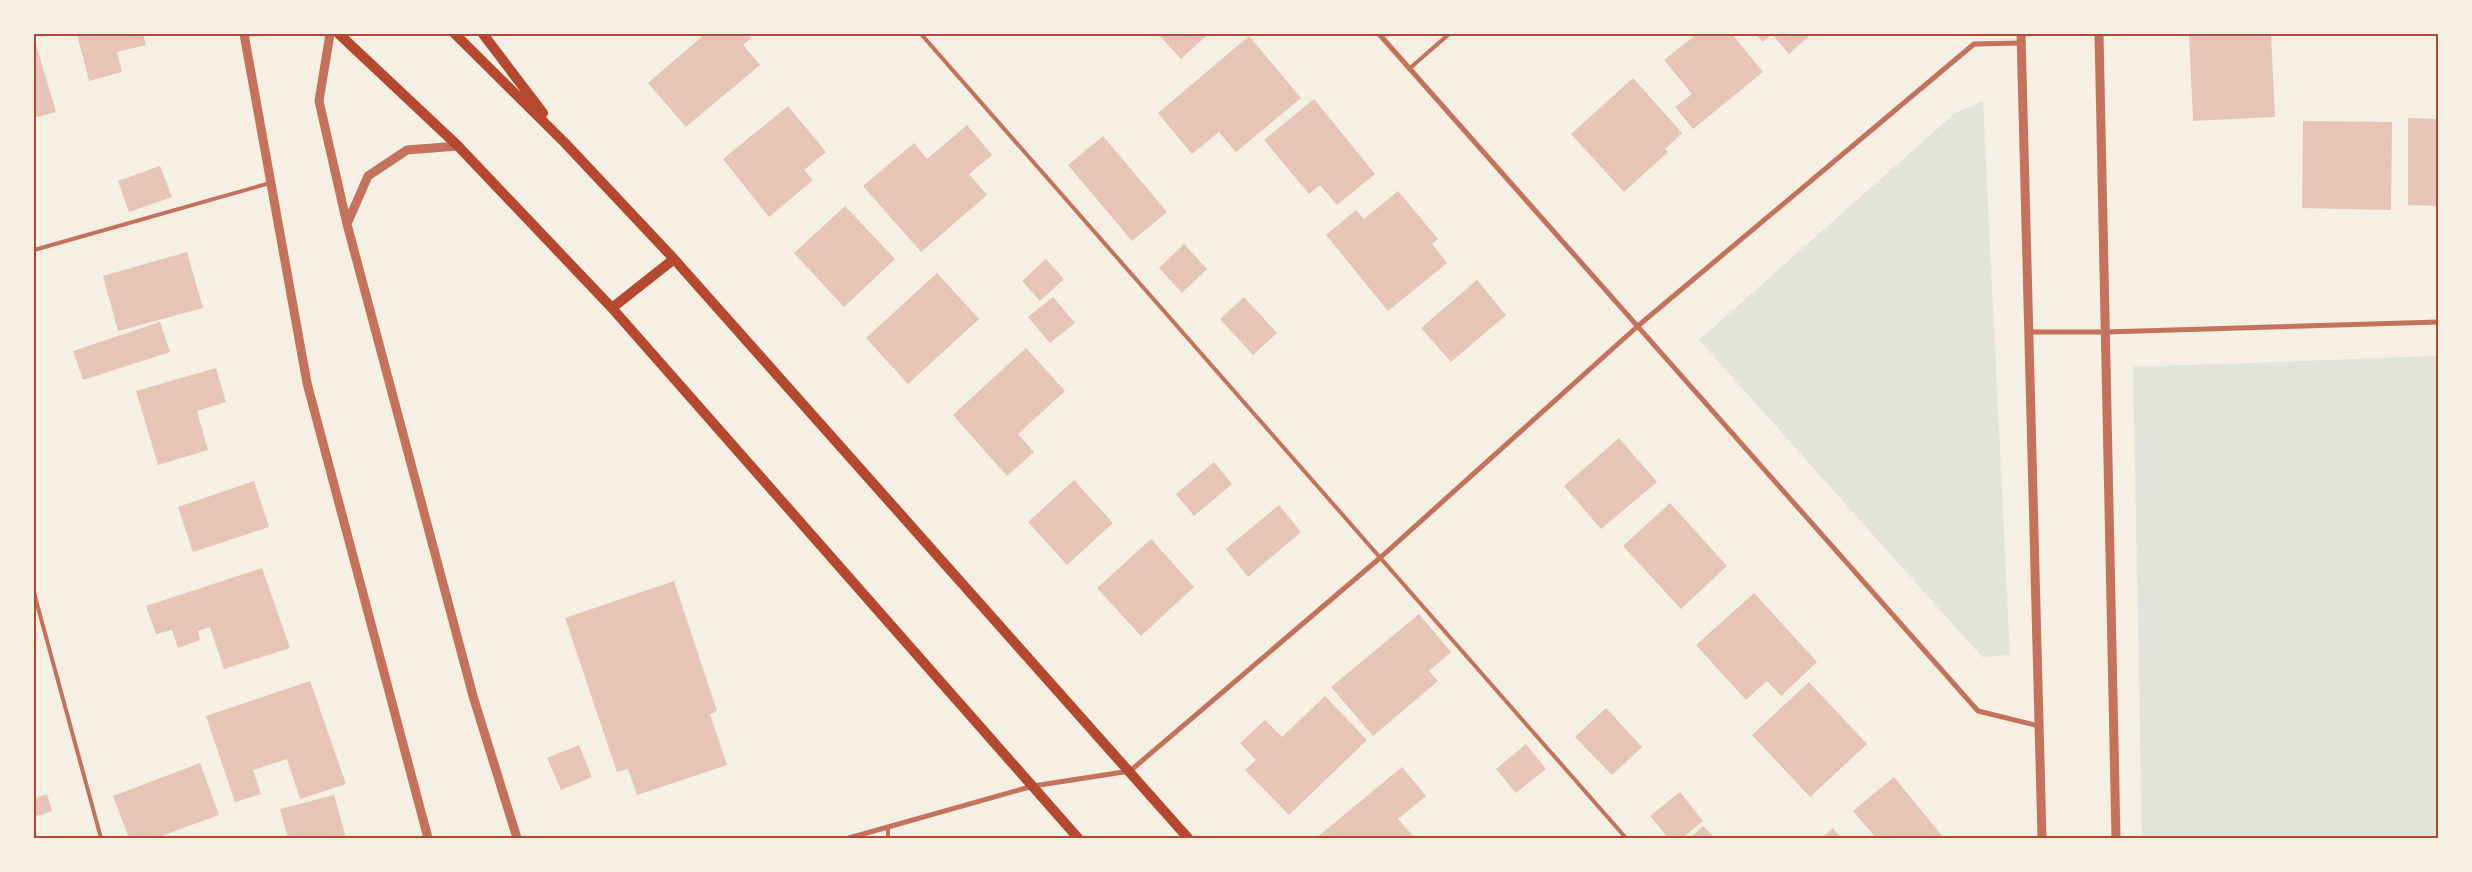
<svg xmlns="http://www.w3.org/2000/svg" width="2472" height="872" viewBox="0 0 2472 872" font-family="Montserrat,sans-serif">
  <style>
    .green { fill: #e2e4dc }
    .building { fill: #e6c5b7 }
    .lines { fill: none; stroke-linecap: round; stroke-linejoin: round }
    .service { stroke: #c5725c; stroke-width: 4 }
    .minor { stroke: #c5725c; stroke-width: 5 }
    .tertiary { stroke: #c5725c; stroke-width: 9 }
    .secondary { stroke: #b5482f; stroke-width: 10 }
    .neatline { fill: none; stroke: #b5482f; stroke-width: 2 }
  </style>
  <rect width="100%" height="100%" fill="#f6efe4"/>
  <path class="green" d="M1983,101l27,554 -28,2 -283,-317 256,-227z
    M2438,356v482h-296l-9,-471z"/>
  <path class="building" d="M77,34h66l3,11 -29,7 5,20 -33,9z
    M705,34h42l4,4 -8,7 17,20 -74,62 -38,-44z
    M1158,34h50l-27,25z
    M1697,34h35l31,38 -70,57 -18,-22 17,-13 -28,-34z
    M1755,34h56l-22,20 -17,-20 -9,8z
    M2189,34h82l4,83 -82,4z
    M1249,36l52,62 -65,54 -17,-20 -27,22 -34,-41z
    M34,38l22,74 -22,6z
    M1633,78l49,55 -17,16 3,3 -44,40 -53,-58z
    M1314,99l61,75 -38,31 -17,-20 -11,9 -45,-54z
    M788,106l38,46 -22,18 9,10 -44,37 -46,-58z
    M2408,118l30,1v87l-30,-1z
    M2303,121l89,1 -1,88 -89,-2z
    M967,125l25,30 -23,19 18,21 -66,57 -58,-66 51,-43 13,16z
    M1103,136l64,76 -35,29 -64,-76z
    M160,166l12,31 -43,15 -11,-31z
    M1398,191l40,48 -6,5 15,19 -59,48 -62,-76 30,-25 8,9z
    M845,206l50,53 -51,48 -50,-54z
    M1184,244l23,25 -25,24 -23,-25z
    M187,252l16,56 -85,23 -15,-55z
    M1046,259l18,20 -24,22 -18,-20z
    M937,273l42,46 -71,65 -42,-46z
    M1477,280l29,35 -55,47 -30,-34z
    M1053,297l22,26 -25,20 -22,-26z
    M1244,297l33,36 -24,22 -33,-36z
    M160,322l10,30 -87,28 -10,-29z
    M1026,348l39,43 -47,43 16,18 -27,24 -54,-61z
    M216,368l10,34 -29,9 11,39 -50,15 -22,-74z
    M1619,438l38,44 -56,47 -37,-43z
    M1214,462l18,22 -38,32 -18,-22z
    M1074,480l39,43 -46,42 -39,-43z
    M254,481l15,46 -76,25 -15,-45z
    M1670,503l57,63 -46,43 -58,-63z
    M1279,505l22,27 -53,45 -22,-28z
    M1151,539l43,48 -53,49 -44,-48z
    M262,568l28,80 -66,21 -14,-42 -12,4 2,9 -22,8 -6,-18 -16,4 -10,-28z
    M674,581l43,130 -7,3 17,51 -90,30 -9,-26 -11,3 -52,-154z
    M1754,593l63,69 -36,34 -14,-15 -21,19 -50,-55z
    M1419,614l32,38 -22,19 9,10 -65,55 -42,-49z
    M310,681l36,103 -46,15 -13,-40 -34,11 8,24 -26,8 -29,-86z
    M1809,682l58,62 -57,53 -58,-62z
    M1325,696l42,44 -78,75 -44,-45 11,-10 -16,-17 25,-23 17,17z
    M1606,708l36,39 -30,28 -37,-38z
    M1526,744l20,25 -30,24 -20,-24z
    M579,745l13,32 -31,13 -14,-32z
    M200,763l19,52 -63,23h-27l-16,-42z
    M1402,767l24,29 -28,23 17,19h-99z
    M1894,777l50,61h-68l-23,-27z
    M1680,792l23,29 -21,17h-14l-18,-22z
    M47,794l5,17 -18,6v-18z
    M334,795l12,43h-58l-8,-29z
    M34,826l4,12h-4z
    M1703,826l12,12h-25z
    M1833,828l8,10h-20z"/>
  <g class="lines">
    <path class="service" d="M921,34l705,804
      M1409,69l40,-35
      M34,250l236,-67
      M34,593l67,245
      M888,838v-11"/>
    <path class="minor" d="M1379,34l599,677 61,15
      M2029,332h78l331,-10
      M849,838l184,-52 97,-15 251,-214 258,-232 335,-281 48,-1"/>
    <path class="tertiary" d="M244,34l63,349 121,455
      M330,34l-11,67 28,123 126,472 44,142
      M2021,34l21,804
      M2099,34l17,804
      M347,224l21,-48 39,-26 51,-4"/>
    <path class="secondary" d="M339,34l119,112 154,162 466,530
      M455,34l110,109 109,116 514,579
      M483,34l60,79
      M612,308l62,-49"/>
  </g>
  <rect width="2472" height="872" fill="none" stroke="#f6efe4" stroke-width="70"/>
  <rect x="35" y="35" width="2402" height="802" class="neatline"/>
</svg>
